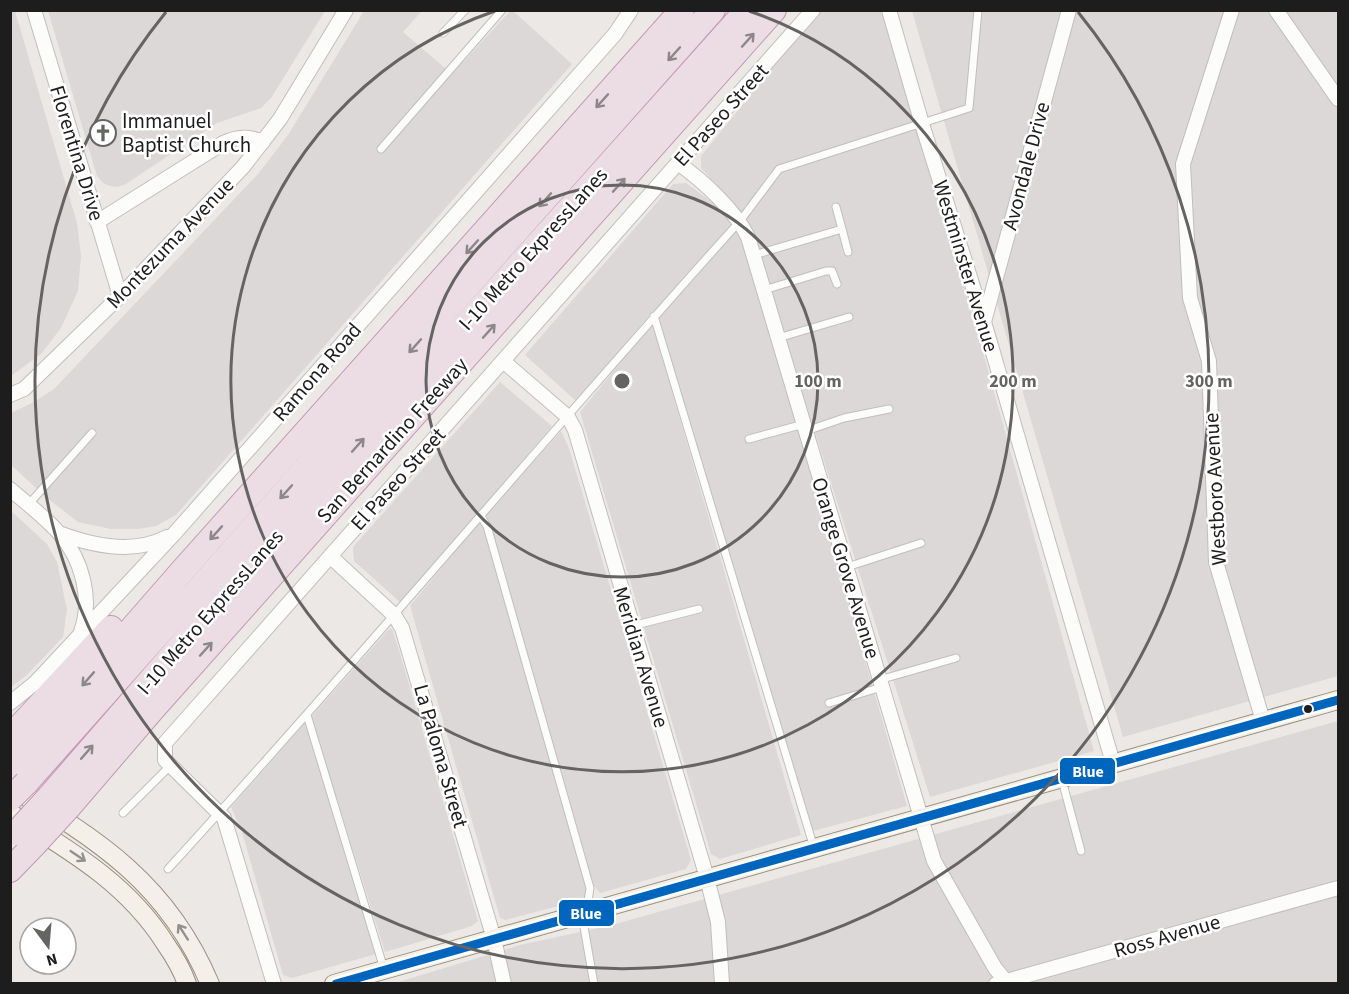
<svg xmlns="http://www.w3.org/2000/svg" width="1349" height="994" viewBox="0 0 1349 994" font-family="'Source Sans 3',sans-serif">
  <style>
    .residential { fill: #dbd8d7 }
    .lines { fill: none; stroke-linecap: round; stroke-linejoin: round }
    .lane-casing { stroke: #c1bfbe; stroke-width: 9 }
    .street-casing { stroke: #c1bfbe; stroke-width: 16 }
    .secondary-casing { stroke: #97917d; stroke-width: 20 }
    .highway-casing { stroke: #c499b3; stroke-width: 26 }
    .lane { stroke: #fcfcfb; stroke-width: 7 }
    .street { stroke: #fcfcfb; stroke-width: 14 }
    .secondary { stroke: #f4f0e9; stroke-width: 18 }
    .highway { stroke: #ebdde3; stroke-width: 24 }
    .highway-bridge-casing { stroke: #c499b3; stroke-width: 26; stroke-linecap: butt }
    .highway-bridge { stroke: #ebdde3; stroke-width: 24 }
    .bus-1-casing { stroke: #fff; stroke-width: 14 }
    .bus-1 { stroke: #0065bd; stroke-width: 9 }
    .oneway { stroke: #8e878a }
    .oneway2 { stroke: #93918d }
    .ring { fill: none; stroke: #656463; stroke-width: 3 }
    .bus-dot { fill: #1d1d1d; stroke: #fff; stroke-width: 2 }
    .labels { text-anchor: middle; stroke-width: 5; stroke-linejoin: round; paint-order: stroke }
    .street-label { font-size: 21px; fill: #1d1d1d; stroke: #fff }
    .poi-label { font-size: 21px; fill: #1d1d1d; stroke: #fff; text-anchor: start }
    .centre { fill: #656463; stroke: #fff; stroke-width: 3 }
    .ring-label { font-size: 18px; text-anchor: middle; font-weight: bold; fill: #656463; stroke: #fff; stroke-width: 5; stroke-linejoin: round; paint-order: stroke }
    .line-badge { stroke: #fff; stroke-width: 2 }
    .badge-label { font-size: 16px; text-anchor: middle; font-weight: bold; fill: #fff }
  </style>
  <rect width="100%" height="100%" fill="#ece8e6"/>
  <path class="residential" d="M15,11l62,212 4,33 -3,35 -17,37 -20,26 -30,22 -1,-365z
    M48,11v-1l277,1 -54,87 -10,10 -44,15 -91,61 -8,3 -8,-1 -7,-3 -6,-7z
    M364,11h58l-19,21 49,42 58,-63h3l59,53 -396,451 -20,11 -18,3h-27l-33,-7 -31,-24 -36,-33v-52l23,-11 20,-13 204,-215 30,-39z
    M818,11h64l92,309 120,431 -164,46 -175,-555 -17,-32 -37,-42v-12z
    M912,11h426v665l-215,61z
    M686,183l46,34 12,22 163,567 -94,25 -160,-520 -77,90 -51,-46 148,-171z
    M652,323l149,512 -81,24 -9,-5 -131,-442z
    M500,382l52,44 -151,177 -47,-42 -1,-14z
    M561,431l8,17 122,412 -5,9 -86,24 -6,-7 -104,-363 -4,-8z
    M11,511l36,33 10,18 10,48 -4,27 -36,38 -16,12z
    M479,522l6,10 101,355 -1,12 -80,21 -5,-2 -90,-312z
    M389,629h3l7,21 79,271 -6,5 -87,26 -74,-235z
    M1338,721v262l-946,1 128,-39 92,-20z
    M305,723l71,231 -84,24 -9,-3 -41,-143 -11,-25z"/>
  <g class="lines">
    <defs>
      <path id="lane" d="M443,33l22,-23
        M381,149l121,-139
        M836,207l6,22
        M754,255l88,-26 6,23
        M764,290l62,-19h6l5,13
        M654,316l160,532
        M778,338l71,-21
        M806,431l38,-13 45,-9
        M749,439l55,-15
        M28,505l64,-72
        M480,515l7,11 103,362 -6,39 10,57
        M847,567l74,-24
        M632,626l67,-17
        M879,680l77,-22
        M829,703l53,-16
        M307,715l77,254
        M1062,780l19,71
        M123,813l47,-47
        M168,869c195,-213 379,-434 572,-648l39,-52 190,-61 9,-98"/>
      <path id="street" d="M34,10l86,286
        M889,10l33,114 62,198 129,441
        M1232,10l-49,154 7,134 19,63 7,201 47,159
        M1276,10l62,89
        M678,163c25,18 57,47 70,74l186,624 61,107 13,16
        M97,222l126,-79c15,-7 25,-7 40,-1
        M984,322l85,-312
        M503,361l65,56 7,13 132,448 11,44 4,62
        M10,395l14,-6 96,-93 123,-129 37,-48 66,-109
        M10,489c16,14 35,28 49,44 23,26 34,66 22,99
        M59,533c34,13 74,22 108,4
        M330,556l64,59 8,13 92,311 10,45
        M10,703l25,-20 139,-149 441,-500 16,-24
        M274,984l-50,-166 -59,-58v-17l648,-733
        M996,984l342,-96"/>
      <path id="secondary" d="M10,787c89,53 158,97 200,197
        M10,813c59,37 117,70 155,130 9,13 17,26 22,41
        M334,984l1004,-284"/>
      <path id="highway" d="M10,737l101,-109
        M10,768l172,-197 500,-561
        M26,783l687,-773
        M49,797l197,-227 501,-560
        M68,808l85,-99 621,-699
        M10,870l25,-26"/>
    </defs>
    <use href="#lane" class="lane-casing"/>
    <use href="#street" class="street-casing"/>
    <use href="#secondary" class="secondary-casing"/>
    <use href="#highway" class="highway-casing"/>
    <use href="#lane" class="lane"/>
    <use href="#street" class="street"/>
    <use href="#secondary" class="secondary"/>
    <use href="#highway" class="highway"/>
    <defs>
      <path id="highway-bridge" d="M10,799l16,-16
        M16,833l33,-36
        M35,844l33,-36"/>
    </defs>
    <use href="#highway-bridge" class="highway-bridge-casing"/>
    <use href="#highway-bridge" class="highway-bridge"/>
    <defs>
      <path id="bus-1" d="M336,984l1002,-284"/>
    </defs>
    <use href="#bus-1" class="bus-1-casing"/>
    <use href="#bus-1" class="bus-1"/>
  </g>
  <defs><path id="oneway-shaft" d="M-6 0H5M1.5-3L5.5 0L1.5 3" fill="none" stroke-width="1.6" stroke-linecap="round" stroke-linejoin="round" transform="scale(1.5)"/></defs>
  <g class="oneway">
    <use href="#oneway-shaft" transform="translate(748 40) rotate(-48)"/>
    <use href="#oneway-shaft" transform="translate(674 54) rotate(132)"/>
    <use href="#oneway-shaft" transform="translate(602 101) rotate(132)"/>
    <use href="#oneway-shaft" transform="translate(619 185) rotate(-48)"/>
    <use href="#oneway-shaft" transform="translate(545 200) rotate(132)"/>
    <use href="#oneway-shaft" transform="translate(472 247) rotate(132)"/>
    <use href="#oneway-shaft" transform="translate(489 331) rotate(-48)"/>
    <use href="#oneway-shaft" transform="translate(415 346) rotate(132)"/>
    <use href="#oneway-shaft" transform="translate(358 445) rotate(-48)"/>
    <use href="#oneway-shaft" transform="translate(286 492) rotate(132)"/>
    <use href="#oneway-shaft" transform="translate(216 533) rotate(132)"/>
    <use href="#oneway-shaft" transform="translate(206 649) rotate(-48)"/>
    <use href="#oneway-shaft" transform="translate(88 679) rotate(131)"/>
    <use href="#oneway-shaft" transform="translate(87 752) rotate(-49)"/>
  </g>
  <g class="oneway2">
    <use href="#oneway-shaft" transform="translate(78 856) rotate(34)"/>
    <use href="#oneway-shaft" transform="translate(183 932) rotate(-123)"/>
  </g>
  <g class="ring">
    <circle cx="622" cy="381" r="196"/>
    <path d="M749 11A391 391 0 1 1 495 11"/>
    <path d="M1078 12A587 587 0 1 1 166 12"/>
  </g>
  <defs>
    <symbol id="church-ring" viewBox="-11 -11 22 22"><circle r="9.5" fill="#fff" stroke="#656463" stroke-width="1.5"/><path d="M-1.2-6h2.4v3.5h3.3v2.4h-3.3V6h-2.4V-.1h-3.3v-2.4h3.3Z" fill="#656463"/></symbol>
  </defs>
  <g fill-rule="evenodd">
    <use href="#church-ring" x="88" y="118" width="30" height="30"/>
  </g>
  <circle class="bus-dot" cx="1308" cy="709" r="5"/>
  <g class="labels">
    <g class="street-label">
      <text transform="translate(721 115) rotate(-48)" y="7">El Paseo Street</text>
      <text transform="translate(77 153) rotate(73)" y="7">Florentina Drive</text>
      <text transform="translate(1026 166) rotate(-75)" y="7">Avondale Drive</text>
      <text transform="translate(170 243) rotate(-46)" y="7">Montezuma Avenue</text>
      <text transform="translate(533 249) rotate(-48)" y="7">I-10 Metro ExpressLanes</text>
      <text transform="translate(966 266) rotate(73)" y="7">Westminster Avenue</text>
      <text transform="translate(317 372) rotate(-49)" y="7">Ramona Road</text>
      <text transform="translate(392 440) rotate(-48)" y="7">San Bernardino Freeway</text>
      <text transform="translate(398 479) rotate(-48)" y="7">El Paseo Street</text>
      <text transform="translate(1215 489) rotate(-93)" y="7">Westboro Avenue</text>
      <text transform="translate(846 568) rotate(73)" y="7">Orange Grove Avenue</text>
      <text transform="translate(210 612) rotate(-49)" y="7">I-10 Metro ExpressLanes</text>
      <text transform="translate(641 657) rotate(73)" y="7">Meridian Avenue</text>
      <text transform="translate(441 756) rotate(74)" y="7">La Paloma Street</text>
      <text transform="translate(1167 936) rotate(-16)" y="7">Ross Avenue</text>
    </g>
    <g class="poi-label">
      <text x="122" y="128">Immanuel<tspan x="122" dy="24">Baptist Church</tspan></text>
    </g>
  </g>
  <circle cx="622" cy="381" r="9" class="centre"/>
  <g class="ring-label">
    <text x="818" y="387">100 m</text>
    <text x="1013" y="387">200 m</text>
    <text x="1209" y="387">300 m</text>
  </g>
  <g class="line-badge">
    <rect x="1059" y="757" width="57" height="28" rx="6" fill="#0065bd"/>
    <rect x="558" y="899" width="57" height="28" rx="6" fill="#0065bd"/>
  </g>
  <g class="badge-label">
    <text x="1088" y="777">Blue</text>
    <text x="586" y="919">Blue</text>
  </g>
  <rect width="1349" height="994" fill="none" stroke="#1d1d1d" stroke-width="24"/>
  <g transform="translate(48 946) rotate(164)"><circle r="28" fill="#ffffff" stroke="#a5a5a5" stroke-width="1.5"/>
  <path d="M0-4.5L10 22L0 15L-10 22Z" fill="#656463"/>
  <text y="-9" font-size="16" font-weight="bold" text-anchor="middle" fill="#1d1d1d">N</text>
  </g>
</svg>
